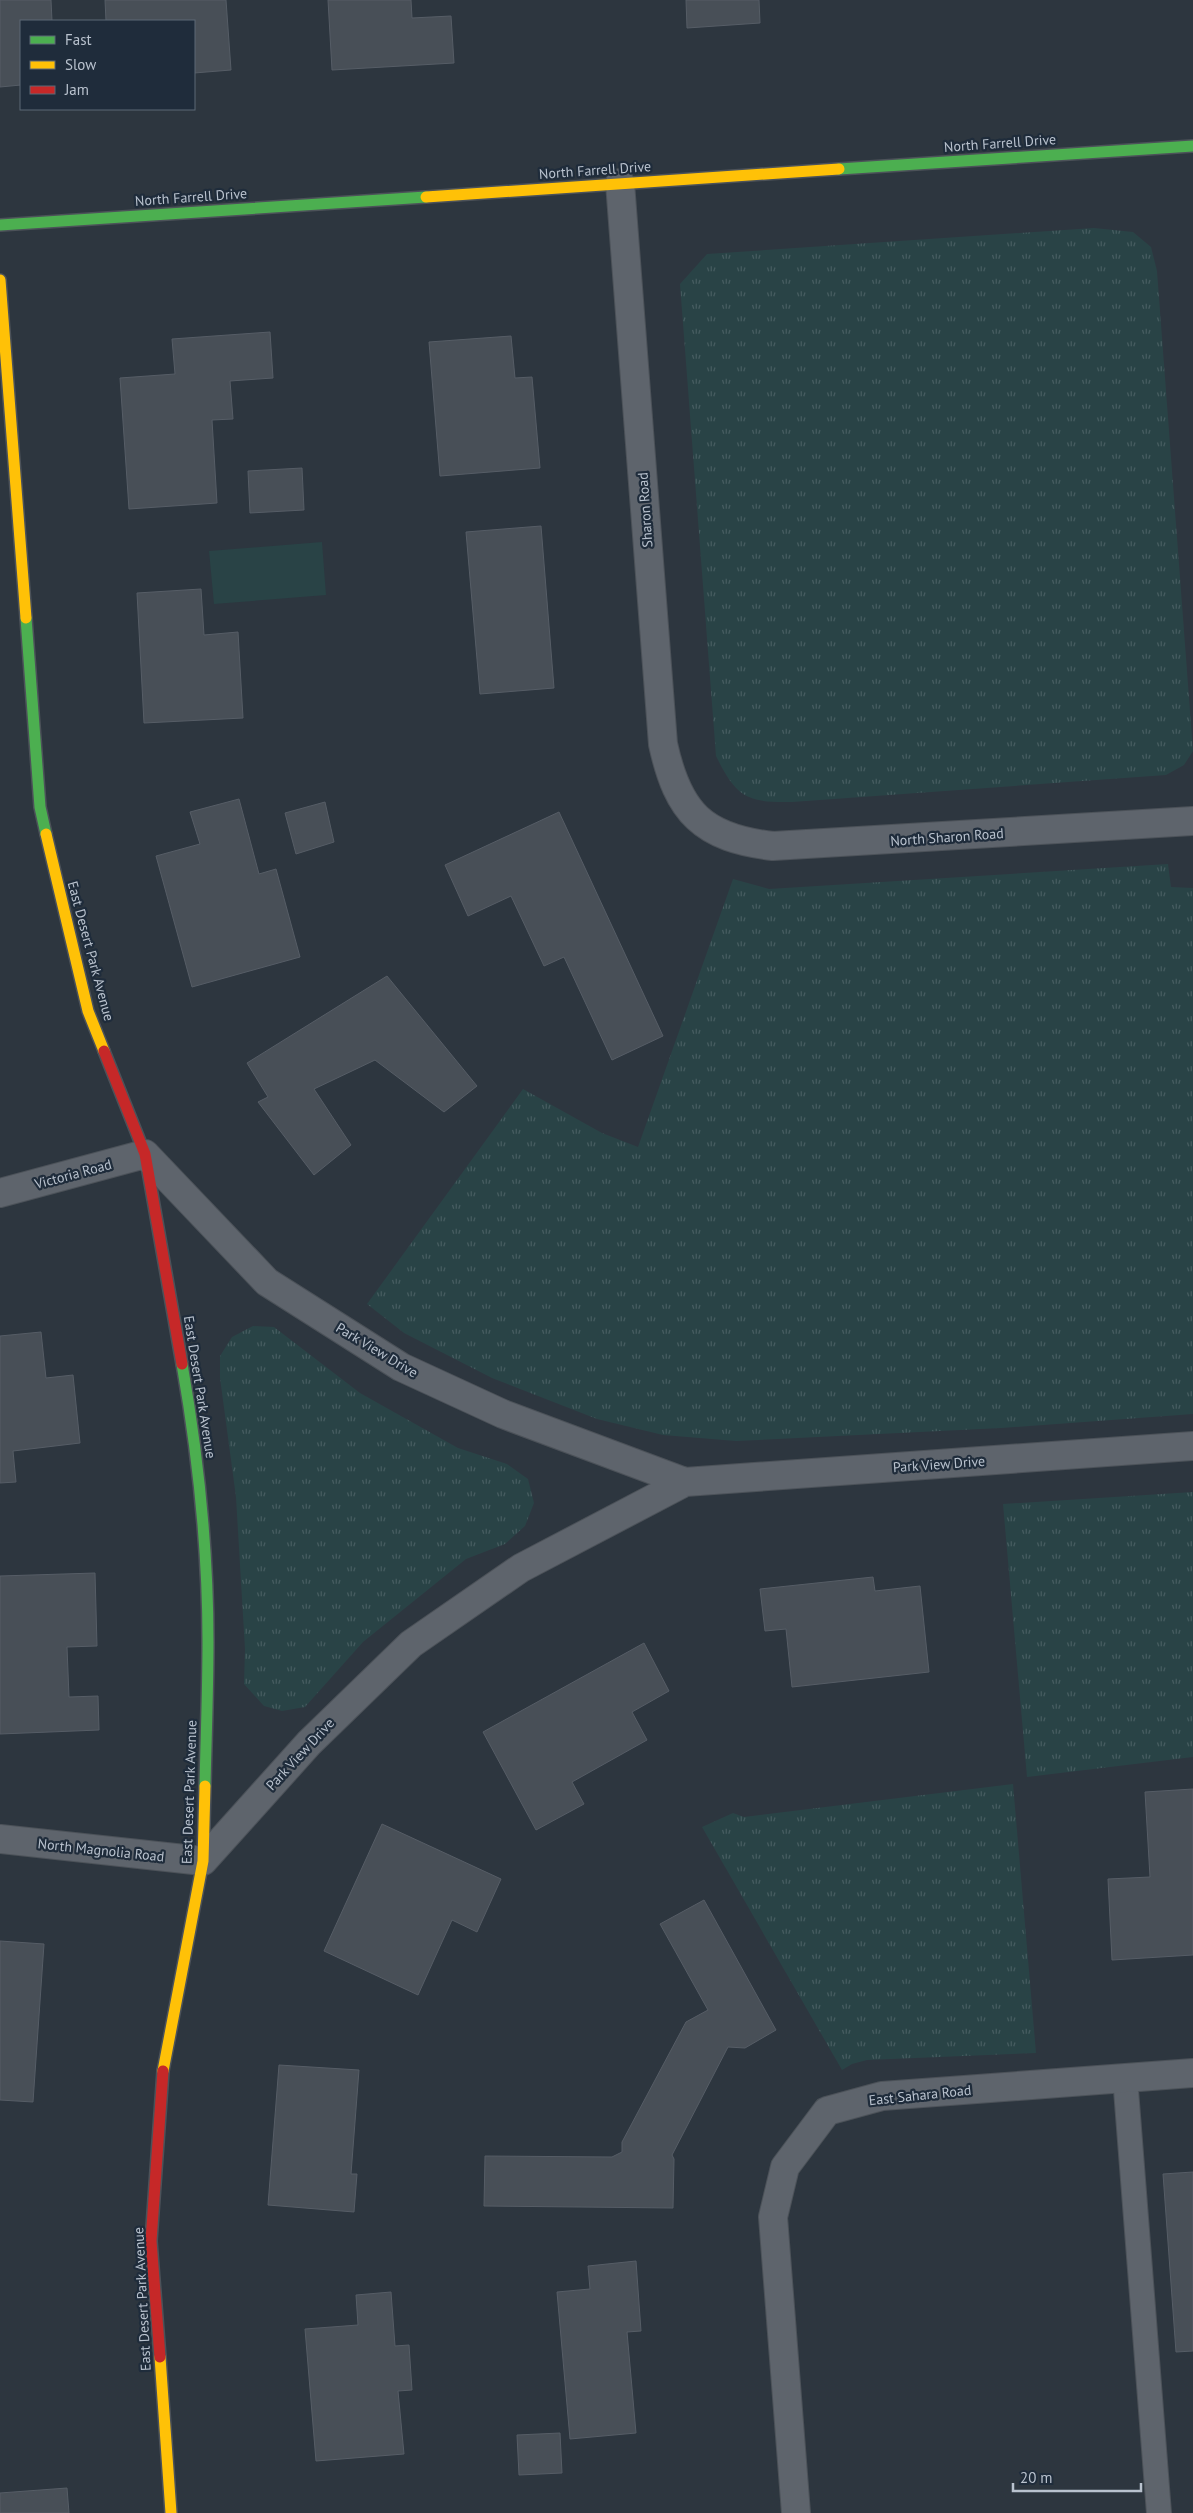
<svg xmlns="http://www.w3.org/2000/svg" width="1193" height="2513" viewBox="0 0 1193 2513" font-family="'PT Sans',sans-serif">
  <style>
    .grass { fill: url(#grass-tufts) }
    .garden { fill: #294346 }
    .building { fill: #484f57; stroke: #565d66 }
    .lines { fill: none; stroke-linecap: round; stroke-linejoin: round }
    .lane-casing { stroke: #4c5259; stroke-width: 26 }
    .street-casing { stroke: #4c5259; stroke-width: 30 }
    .fast-casing { stroke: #4c5259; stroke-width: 14 }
    .slow-casing { stroke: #4c5259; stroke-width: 14 }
    .jam-casing { stroke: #4c5259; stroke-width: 14 }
    .lane { stroke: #5e646c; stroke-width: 24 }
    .street { stroke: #5e646c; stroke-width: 28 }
    .fast { stroke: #4caf50; stroke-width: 11 }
    .slow { stroke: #ffc107; stroke-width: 11 }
    .jam { stroke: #c62828; stroke-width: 11 }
    .labels { text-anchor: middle; stroke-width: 4.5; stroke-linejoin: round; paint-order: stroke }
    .street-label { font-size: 14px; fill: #b9c2ce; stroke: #1f2c3b }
  </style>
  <defs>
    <pattern id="grass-tufts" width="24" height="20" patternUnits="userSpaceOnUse" patternTransform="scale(1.25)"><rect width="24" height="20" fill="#294346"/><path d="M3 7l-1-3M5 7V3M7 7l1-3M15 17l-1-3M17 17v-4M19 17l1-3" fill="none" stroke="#465c60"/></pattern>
  </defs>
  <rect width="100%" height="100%" fill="#2d363f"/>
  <path class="grass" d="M1094,228l39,4 18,15 6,24 36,480 -9,14 -18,10 -374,27c-45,1 -56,-5 -76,-46l-36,-472 27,-30z
    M1168,864l3,23 22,1v526l-192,14 -265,13 -73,-6 -66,-16 -105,-41 -88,-45 -37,-29 156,-215 79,44 36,14 95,-268 36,10z
    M253,1326l21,1 86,66 98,55 49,16 21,15 6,24 -9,23 -20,18 -39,15 -103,83 -58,65 -23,4 -18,-5 -20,-22 1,-35 -9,-152 -16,-119v-22l12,-19z
    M1193,1492v265l-166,20 -24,-273z
    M1013,1784l23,269 -169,7 -15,4 -10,6 -140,-243 31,-14 11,4z"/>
  <path class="garden" d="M322,542l4,53 -112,9 -5,-53z"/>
  <path class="building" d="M0,0h51l1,21h-31v64l-21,2z
    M105,0h121l5,70 -37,3v-52h-88z
    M328,0h83l1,18 39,-2 3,47 -122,7z
    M686,0h73l1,23 -73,5z
    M270,332l3,46 -43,3 3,38 -21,1 5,83 -88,6 -9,-131 55,-4 -3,-35z
    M511,336l4,42 17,-1 8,91 -100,8 -11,-134z
    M302,468l2,42 -54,3 -2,-42z
    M541,526l13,162 -74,6 -14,-162z
    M201,589l3,46 34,-3 5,86 -99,5 -7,-130z
    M239,799l20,75 17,-5 24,88 -108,30 -36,-131 44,-12 -10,-32z
    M325,802l9,40 -38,12 -11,-41z
    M559,812l104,224 -51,24 -48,-103 -20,9 -33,-70 -43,20 -23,-51z
    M387,976l90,110 -33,26 -69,-52 -61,29 37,56 -37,30 -56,-73 10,-5 -21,-34z
    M41,1332l5,46 27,-3 7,68 -67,8 3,31 -16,1v-147z
    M95,1573l2,73 -30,1 2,50 29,-1 1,34 -99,4v-158z
    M873,1577l2,14 45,-5 9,86 -137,15 -6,-58 -21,2 -5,-42z
    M644,1643l25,48 -37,21 15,28 -75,42 12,22 -48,26 -53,-98z
    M1193,1789v166l-81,5 -4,-81 42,-2 -5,-85z
    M382,1824l119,55 -24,53 -25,-12 -34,75 -94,-44z
    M704,1900l72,130 -31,18 -17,-1 -56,108 2,4 -1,49 -189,-2 1,-50 127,1 10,-5v-10l64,-120 22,-12 -48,-86z
    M0,1941l44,3 -11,158 -33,-2z
    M279,2065l80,5 -8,104h6l-3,38 -86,-7z
    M1193,2172v179l-17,1 -13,-178z
    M636,2261l5,70 -14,1 9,101 -66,6 -13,-147 33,-3 -2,-23z
    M391,2292l4,54 14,-1 3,45 -14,1 6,63 -88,7 -11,-132 53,-4 -2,-30z
    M560,2433l2,40 -43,2 -2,-40z
    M67,2488l2,25h-69v-20z"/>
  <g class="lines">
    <defs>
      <path id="lane" d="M1125,2077l34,436"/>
      <path id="street" d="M620,183l43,561c15,69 40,94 110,102l420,-25
        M0,1193l145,-39 122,128 134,85 102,47 182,68
        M0,1839l203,22 106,-118 102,-99 110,-76 164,-86 508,-36
        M796,2513l-23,-296 12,-50 42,-56 55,-15 311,-23"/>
      <path id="fast" d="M839,169l354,-23
        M0,225l426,-28
        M26,618l14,189 6,27
        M182,1364c16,91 26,185 26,278 0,48 -2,96 -3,144"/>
      <path id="slow" d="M426,197l413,-28
        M0,280l26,338
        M46,834l42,177 16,40
        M163,2071l40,-210 2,-75
        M160,2357l11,156"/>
      <path id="jam" d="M104,1051l41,103 37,210
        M160,2357l-9,-116 12,-170"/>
    </defs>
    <use href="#lane" class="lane-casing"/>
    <use href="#street" class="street-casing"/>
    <use href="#fast" class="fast-casing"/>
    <use href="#slow" class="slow-casing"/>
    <use href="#jam" class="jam-casing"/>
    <use href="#lane" class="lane"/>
    <use href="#street" class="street"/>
    <use href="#fast" class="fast"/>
    <use href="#slow" class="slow"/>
    <use href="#jam" class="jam"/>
  </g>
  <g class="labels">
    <g class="street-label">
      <text transform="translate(1000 143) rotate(-4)" y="5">North Farrell Drive</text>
      <text transform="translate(595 170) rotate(-4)" y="5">North Farrell Drive</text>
      <text transform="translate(191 197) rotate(-4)" y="5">North Farrell Drive</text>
      <text transform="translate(645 510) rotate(-94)" y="5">Sharon Road</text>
      <text transform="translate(947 837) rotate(-4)" y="5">North Sharon Road</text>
      <text transform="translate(91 951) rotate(75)" y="5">East Desert Park Avenue</text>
      <text transform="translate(73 1174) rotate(-15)" y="5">Victoria Road</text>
      <text transform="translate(377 1350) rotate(31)" y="5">Park View Drive</text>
      <text transform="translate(200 1387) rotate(81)" y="5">East Desert Park Avenue</text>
      <text transform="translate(939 1464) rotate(-4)" y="5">Park View Drive</text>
      <text transform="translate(300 1754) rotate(-47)" y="5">Park View Drive</text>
      <text transform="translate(189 1792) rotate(-88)" y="5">East Desert Park Avenue</text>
      <text transform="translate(101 1850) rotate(6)" y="5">North Magnolia Road</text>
      <text transform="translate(920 2095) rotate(-6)" y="5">East Sahara Road</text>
      <text transform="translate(142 2299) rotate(-93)" y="5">East Desert Park Avenue</text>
    </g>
  </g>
  <rect x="20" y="20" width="175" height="90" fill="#1f2c3b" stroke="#5d6876"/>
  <rect x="30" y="36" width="25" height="8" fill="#4caf50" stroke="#5d6876"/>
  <text x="65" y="45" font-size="15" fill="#b9c2ce">Fast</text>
  <rect x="30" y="61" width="25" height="8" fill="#ffc107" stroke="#5d6876"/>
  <text x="65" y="70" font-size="15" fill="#b9c2ce">Slow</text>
  <rect x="30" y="86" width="25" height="8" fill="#c62828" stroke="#5d6876"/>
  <text x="65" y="95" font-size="15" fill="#b9c2ce">Jam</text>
  <path d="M1013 2483v8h128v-8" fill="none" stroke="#b9c2ce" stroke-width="2.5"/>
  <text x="1020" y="2483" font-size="15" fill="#b9c2ce" stroke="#1f2c3b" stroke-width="4" paint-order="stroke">20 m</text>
</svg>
